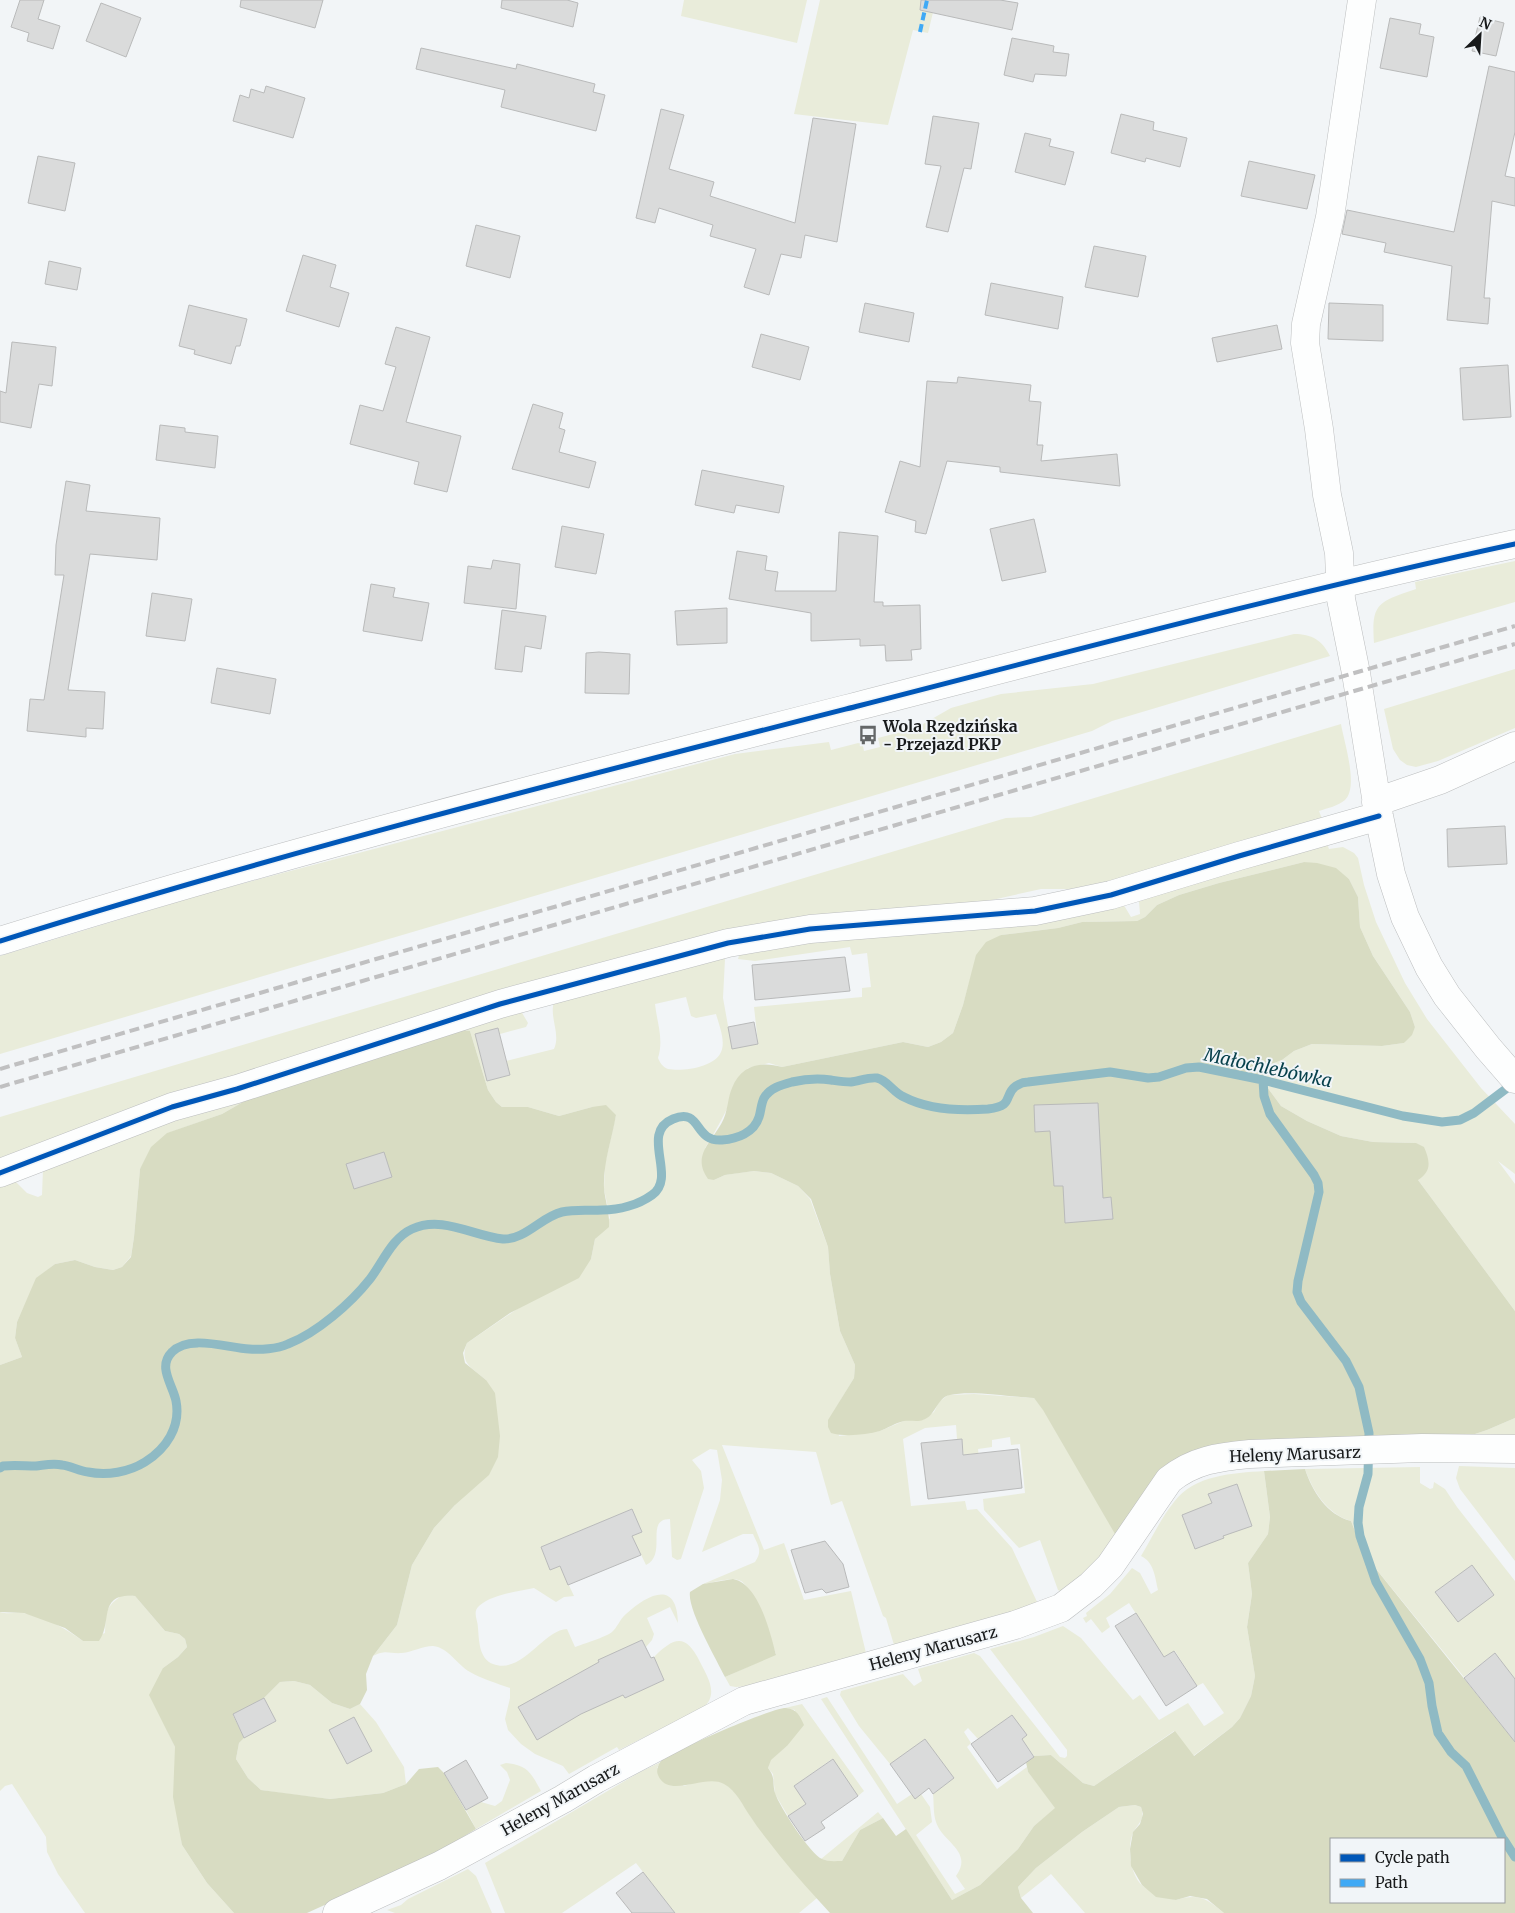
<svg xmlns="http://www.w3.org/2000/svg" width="1515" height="1913" viewBox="0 0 1515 1913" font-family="Merriweather,serif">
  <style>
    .green { fill: #e9ecda; fill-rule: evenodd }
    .forest { fill: #d8dcc2; fill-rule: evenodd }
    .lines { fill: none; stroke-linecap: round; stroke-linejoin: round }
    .stream { stroke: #8fbac4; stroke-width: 9 }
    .building { fill: #dadbdb; stroke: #b9baba }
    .street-casing { stroke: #bcbebf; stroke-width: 29 }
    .secondary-casing { stroke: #bcbebf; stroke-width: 29 }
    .street { stroke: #fdfefe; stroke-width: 28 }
    .secondary { stroke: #fdfefe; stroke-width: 28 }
    .rail { stroke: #c0c0c1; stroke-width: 4; stroke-dasharray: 10 5; stroke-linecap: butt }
    .quiet { stroke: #3fa9f5; stroke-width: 4; stroke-dasharray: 8 4; stroke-linecap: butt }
    .cycleway-casing { stroke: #f1f5f8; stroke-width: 8 }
    .cycleway { stroke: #0057b8; stroke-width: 5 }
    .labels { text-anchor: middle; stroke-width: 4; stroke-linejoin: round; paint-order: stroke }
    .poi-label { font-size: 16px; font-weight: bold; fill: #181a1b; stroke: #f1f5f8; text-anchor: start }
    .street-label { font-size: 16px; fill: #181a1b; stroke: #f1f5f8 }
    .water-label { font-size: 18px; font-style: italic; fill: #08414c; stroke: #f1f5f8 }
  </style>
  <rect width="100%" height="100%" fill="#f2f5f7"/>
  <path class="green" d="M684,0h123l-10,43 -116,-27z
    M820,0h116l-8,33 -15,-3 -25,95 -94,-11z
    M1515,561v41l-141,41c-3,-41 5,-41 42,-54l-1,-7z
    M1294,634c18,0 28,6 36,22l-218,65 -20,10 -1092,323v-98l203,-62 532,-140 94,-12 2,8 31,-8 2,9 16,-4 -2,-9 38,-10 35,-20 50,-14 92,-10z
    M1515,669v59l-77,33 -22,6 -9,-2 -7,-5 -7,-11 -9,-40z
    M1341,724c3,18 18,63 4,76 -7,6 -17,8 -26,11l3,8 -208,63 -44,7h-29l-58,13 -155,13 -828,247v-45l1006,-299 25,-1z
    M1326,841l3,8 14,-2 11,6 4,5 6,27 12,37 29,61 22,36 54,69 34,36v50l-17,-13 17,23v127l-97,-131 -2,-37 -43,-1 -32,-6 -34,-15 -26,-15 -14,-19 -3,-15 5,-7 13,-5 12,-9 18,-7 70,2 22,-3 11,-16 -5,-15 -37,-56 -13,-29 -2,-30 -9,-18 -13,-10 -32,-7 -85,21 -40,12 -22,10 -12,12 -8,4 -55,1 -24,6 -57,7 -24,20 -14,50 -10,28 -12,9 -13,5 -25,-5 -121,25 -13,-4 -21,5c-15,27 -26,54 -43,80l9,32 11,-5 13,-2 16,-2 17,2 27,13 12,13 18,48 2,27 10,57 15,34 -1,13 -20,33 5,25 41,-5 26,-11h17l11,-8 5,-10 9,-7 26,-1 60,4 9,11 72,124 4,1 -22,28 -35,30 -4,-2 -18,-50 -21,8 -35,-38 -1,-11 42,-6 -5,-49 -9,1 -1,-8 -18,3v7l-14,2 1,9 -15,2 -2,-21h-5l-1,-14 -31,3 -22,11 8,67 54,-5 2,9 10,-1 35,39 26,56 -144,41 -8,-27 -3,-2 -41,-115 -11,4 -15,-53 -94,-7 42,105 20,-7 20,57 47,-9 15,62 -117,33 -13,1 -6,-1 -5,-9 51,-23c-7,-16 -22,-65 -35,-73 -9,-5 -28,2 -38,3l52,-22c8,-12 3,-16 -2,-28h-10l-41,18 18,-52 2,-20 -5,-30 -7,-1 -18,11 9,11 3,17 -23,71 -4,1 -5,-3 -2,-38c-26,0 -2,35 -24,46l-14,-29 10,-4 -10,-23 -91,38 9,23 10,-4 14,30 -10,1 -8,5 -22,-14c-18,4 -41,6 -55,18 -7,6 -1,14 -1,22 1,12 1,31 15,36 29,11 50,-34 74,-35l8,18c8,-3 31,-10 37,-15 5,-4 8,-13 14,-18 22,-20 51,-35 52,9l-8,-16 -23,11 7,16 -2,6 -6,7 -4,-7 -43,20 17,38 7,-3 2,3 39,-18 -10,-23c21,-21 32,-23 46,5 7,14 19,31 4,45l-85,43 -2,-3 -48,27 -6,-8 -28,-12 -14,-10 -13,-14 -3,-11 5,-21v-10c-14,-5 -28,-9 -40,-16 -14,-8 -21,-24 -37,-26 -11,0 -20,6 -31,7 -13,1 -16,-4 -29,3l24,-31 15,-60 22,-37 21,-23 31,-125c-15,-13 -27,-17 -19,-37l124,-84 4,-20 15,-21 -6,-29 1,-25 11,-49 -24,-8 -33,9 -31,-9h-26l-6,-5 -8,-12 -18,-59 -13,-2 64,-18 7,12 -2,4 -26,7 -2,-6 -23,6 12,47 23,-6 -4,-14 48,-12c7,-15 -5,-32 0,-47l169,-46 2,3 -2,39 9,50 26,-5 -4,-36 108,-10v-9l9,-1 -4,-34 -15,2 -2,-8 -95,14 -17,-2 2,-7 46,-9 191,-16 47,-1 98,-24 9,15 9,-3 -1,-12 2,-5zM686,997l5,19 5,2 20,-4c3,11 10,27 5,38 -6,15 -38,20 -53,17 -5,-2 -8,-6 -10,-11 6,-19 -1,-35 -3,-54z
    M255,1095l-33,19 -54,19 -28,36 -6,68 -3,19 -9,11 -9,3 -18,-3 -20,-7 -20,4 -18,14 -20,44 -2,16 7,19 -22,8v-179l14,-6 13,13 11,4 4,-2 1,-26 100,-43z
    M1515,1418v20l-46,-2 18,-6z
    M1459,1466l56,2v93l-55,-72 -4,-11z
    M1420,1467v16l10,6 3,-1 1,-6 11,7 12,18 58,74v98l-20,-26 -31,24 -100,-123 -13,-33c-24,-7 -38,-30 -46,-52z
    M1264,1471l6,46 -2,17 -20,29 4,31 -5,33 8,49 -4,20 -11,22 -8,9 -39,29 -19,-25 -80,55 -11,-3 -32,-28 -17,1 -12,-17 5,-4 -15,-20 -34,24 -10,-11 -4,4 7,11 -4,4 30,42 30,-22 1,5 28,36 -22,18 -16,23 -38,36 -28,15 -131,-201 6,-2 70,107 15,-10h9l9,13 2,15 -16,13 39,59 10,-5 -9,-13c18,-25 -14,-34 -20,-54 -3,-9 -2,-20 -3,-28l21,-16 -29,-39 -35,25 -31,-38 -19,-31 1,-4 62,-17 11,12 8,-5 -4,-12 56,-16 6,3 80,101 5,1 2,-2v-6l-77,-101 44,-12 29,-11 18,12 52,62 7,-5 19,25 29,-17 16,23 2,-1 18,-12 -21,-30 -6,3 -22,-35 -11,6 -35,-54 -23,15 4,9 -8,6 -11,-14 -5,4 -3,-5 4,-2 -1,-3 24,-19 22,-26 8,5 11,21 7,-4c-3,-13 -4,-28 -17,-34 11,-18 20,-38 33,-54 20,-27 59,-29 90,-31z
    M123,1595l12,1 30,35 14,3 6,5 2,8 -9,10 -15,11 4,62 8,17v24l7,74 25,38 27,30h-149l-27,-39 -11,-22 -1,-15 -34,-53 -7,2 -5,5v-179c8,3 16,0 23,1 22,3 43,16 60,28l22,-8c1,-20 0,-27 18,-38z
    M294,1681l16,4 22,18 18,6 10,-5 16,18 28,45 2,17 -23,9 -53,6 -42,-5 -27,-4 -13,-12 -12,-19 3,-16 5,-5 32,-17 -12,-23 16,-16z
    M802,1704l62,87 -6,5 -26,-37 -38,27 12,18 -18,12 -13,-22 -2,-20 -5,-6 2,-8 17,-14 8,-36 -10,-2z
    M661,1762l-4,6 27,18c13,-4 29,-10 41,-2 14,9 21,27 31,40 19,26 40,50 61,74l-18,15h-124l-39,-50 -74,50h-57l-20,-50 155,-91z
    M506,1763c22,2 25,10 35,28l-65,38 -10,-19 15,-8 14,4 7,-5 8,-21 -3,-8 -7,-7z
    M1135,1805l6,2c4,12 -1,14 -7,24 -8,14 -4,45 9,55 9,6 23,10 33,14 21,-7 31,-2 48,13h-139l-34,-39 -30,24 -3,-11 18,-19 46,-36 37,-25z
    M878,1812l5,6 -23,12 -18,31 -10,1 -11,-3z
    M468,1869l8,7 16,37h-97l-8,-3 14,-5 7,-6z"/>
  <path class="forest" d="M1304,862l13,1 19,5 13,11 9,18 2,30 13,29 37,56 5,15 -3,8 -8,8 -22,3 -70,-2 -18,7 -12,9 -13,5 -5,7 3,15 14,19 26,15 34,15 32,6 43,1 8,4c6,14 8,24 -6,33l97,131v107l-28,12 -18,6 -233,8 -117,90h-4l-72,-124 -9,-12c-23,-1 -62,-8 -84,-3 -13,2 -14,21 -27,25 -5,2 -13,0 -19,1 -9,2 -16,7 -24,10 -15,4 -35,6 -49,2l-3,-6v-7l26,-42 1,-13 -15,-34 -10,-57 -2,-27 -17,-48 -13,-13 -27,-13 -17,-2 -29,4 -11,5 -6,-1c-18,-25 7,-39 16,-61 4,-10 4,-21 8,-30 9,-23 29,-27 50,-21l121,-25 25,5 13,-5 12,-9 10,-28 13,-50 10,-13 15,-7 57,-7 24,-6 55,-1 8,-4 12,-12 22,-10 40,-12z
    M457,1029l13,2 18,59 8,12 6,5h26l31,9 33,-9 14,-2 10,10c-4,24 -13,48 -12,73 1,13 6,25 5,39l-14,12 -4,20 -12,19 -69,35 -43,30 -4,10 2,10 21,17 9,13 5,43 -2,21 -9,18 -34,30 -21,23 -22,37 -15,60 -24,31 -7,18 1,16 -7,14 -10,5 -18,-6 -22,-18 -16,-4 -14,1 -16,16 -31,17 11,23 -5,5 -3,16 12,19 13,12 69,9 53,-6 23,-9 13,-15 19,-2 6,6 32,56 -46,28 -123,56h-73l-27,-30 -25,-38 -9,-48 2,-50 -26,-52 14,-27 15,-11 9,-10 -2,-8 -6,-5 -14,-3 -30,-35c-38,-3 -22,26 -36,45h-16l-18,-13 -41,-15 -24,-1v-247l22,-8 -7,-19 2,-16 19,-44 19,-14 20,-4 20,7 18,3 9,-3 9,-10 3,-20 6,-68 11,-22 16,-14 55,-19 33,-19z
    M1305,1469c7,22 22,46 46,52l13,33 151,188v171h-291l-17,-14 -17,-3 -14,4 -20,-3 -14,-12 -11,-19 -1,-17 3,-17 7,-8 3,-10 -2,-7 -6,-2 -16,2 -37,25 -46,36 -18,19 3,11 12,15h-203c-17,-19 -34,-37 -50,-57 -10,-13 -21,-26 -30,-40 -7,-10 -14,-26 -26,-32 -19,-11 -56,16 -66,-9 -2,-4 0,-10 3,-14 11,-10 112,-54 125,-53 11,1 14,8 18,17l-17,21 -16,14 -3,8c8,10 4,15 7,25 4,13 36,62 47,66 7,3 13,2 20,2l18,-31 23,-12 13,18 10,-7 46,71 28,-15 38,-36 16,-23 21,-18 -27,-36 -2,-10 8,-6 17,-1 32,28 11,3 81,-55 19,25 38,-29 8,-9 11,-22 4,-20 -8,-49 5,-33 -4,-31 20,-29 2,-17 -6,-46zM1331,1839h173v63h-173z
    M733,1579c26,5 37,53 43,76l-51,22c-8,-17 -38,-68 -35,-85l13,-8z"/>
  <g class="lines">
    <path class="stream" d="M1263,1080l1,16 6,18 44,61 4,8 1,9 -21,89 -1,11 4,10 45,59 13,26 10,46 -1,41 -9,33 -1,16 2,13 16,46 44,77 9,24 3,23 6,27 13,19 15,14 37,73
      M0,1468l3,-2c11,-1 22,0 33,0 9,-1 17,-3 26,-1 9,1 17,6 26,7 19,4 41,0 57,-10 21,-13 36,-35 31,-61 -3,-16 -19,-34 -4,-49 17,-18 56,-4 77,-3 11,1 28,0 39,-5 29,-11 63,-41 82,-65 13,-17 22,-41 42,-50 30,-14 61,7 91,10 22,1 38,-22 59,-27 14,-3 27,-1 40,-2 17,0 36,-5 50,-15 26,-18 -13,-62 21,-76 29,-12 20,23 49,21 15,-1 32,-7 37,-23 2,-6 2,-13 5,-19 6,-10 17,-13 28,-16 13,-3 26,-4 39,-2 7,1 13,2 20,2 8,-1 18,-5 26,-4 10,2 17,15 27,19 25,13 57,14 84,12 27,-3 15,-14 28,-23 3,-2 9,-4 12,-4l82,-10 38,6 11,-1 27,-9 13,-1 64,13 140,36 39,6 18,-2 14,-7 41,-31
      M1504,1840l11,17"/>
  </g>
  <path class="building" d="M20,0h24l-6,19 22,7 -7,23 -26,-8 2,-8 -18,-6z
    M241,0h82l-8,28 -75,-21z
    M502,0h65l11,3 -5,24 -72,-19z
    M921,0h79l18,3 -6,27 -92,-20z
    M101,3l40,15 -15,39 -40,-16z
    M1480,17l24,6 -8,33 -24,-5z
    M1390,18l31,6 -2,10 15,3 -7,40 -47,-9z
    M1012,38l42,8 -1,6 16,2 -3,22 -31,-2 -2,8 -29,-7z
    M421,48l95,21 1,-5 78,20 -2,8 12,3 -9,36 -95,-24 4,-17 -89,-21z
    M1489,66l26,6v60l-10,44 10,2v28l-23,-5 -8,97h6l-2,26 -41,-4 5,-54 -68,-14 2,-9 -44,-9 5,-24 107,22z
    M266,86l39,12 -12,40 -60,-17 7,-26 9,3 2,-9 13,4z
    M661,109l23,6 -15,54 45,13 -4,14 85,27 18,-105 43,6 -19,118 -32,-7 -4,23 -20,-4 -12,41 -25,-8 12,-38 -46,-13 3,-11 -54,-17 -4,15 -19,-5z
    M1121,114l33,8 -1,8 34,8 -7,29 -34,-9 -1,4 -34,-9z
    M933,116l46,7 -8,46 -7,-1 -16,64 -22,-5 15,-61 -16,-2z
    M1025,133l26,6 -2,7 25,6 -9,33 -50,-13z
    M38,156l37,7 -10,48 -37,-8z
    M1249,161l66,14 -8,34 -66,-13z
    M476,225l44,11 -10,42 -44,-12z
    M1094,246l52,10 -8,41 -53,-10z
    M303,255l33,10 -6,22 19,6 -10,34 -53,-16z
    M49,261l32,7 -4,22 -32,-6z
    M991,283l72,14 -5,32 -73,-14z
    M865,303l49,10 -5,29 -50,-10z
    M1329,303l54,2v36l-55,-2z
    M189,305l58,14 -7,27h-4l-5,18 -37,-10 1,-4 -16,-4z
    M1277,325l5,24 -65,13 -5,-24z
    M396,327l34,10 -24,85 55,14 -14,56 -33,-8 5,-22 -69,-18 10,-39 23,6 13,-44 -11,-3z
    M761,334l48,13 -9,33 -48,-13z
    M12,342l44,5 -4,39 -13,-2 -8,44 -31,-6v-31l6,2z
    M1508,365l3,52 -48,3 -3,-52z
    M958,377l73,8 -2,16 12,1 -4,43h6l-2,16 76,-7 3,32 -120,-14v-5l-53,-6 -21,73 -11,-2 1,-11 -31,-9 15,-51 20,6 7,-86 30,2z
    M533,404l30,9 -4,15 6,2 -6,22 37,10 -7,26 -77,-19z
    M160,425l25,3v4l33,4 -3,32 -59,-8z
    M702,470l82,16 -5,27 -43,-8 -2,8 -39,-8z
    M66,481l24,4 -4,26 74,7 -3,42 -67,-6 -22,136 37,2 -2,37 -17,-1v9l-59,-6 3,-32 14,1 20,-125h-9l1,-30z
    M1034,519l12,53 -44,9 -12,-52z
    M562,526l42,8 -8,40 -41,-7z
    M839,532l39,4 -4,66h9v4l37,-1 1,44 -10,1 1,10 -26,1 -1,-16 -25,1v-7l-49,2v-28l-82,-14 8,-48 30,5 -2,14 13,2 -3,19h61z
    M493,560l27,4 -4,45 -52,-6 4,-37 23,3z
    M371,584l24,4 -2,9 36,6 -7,38 -59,-10z
    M152,593l40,6 -7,42 -39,-5z
    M727,608v35l-50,2 -2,-34z
    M502,610l44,6 -5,33 -16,-3 -3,26 -27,-3z
    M599,652l31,2 -1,40 -44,-1 1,-40z
    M217,668l59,11 -6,35 -59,-11z
    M1505,826l2,38 -59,3 -1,-38z
    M845,957l5,34 -95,9 -3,-35z
    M754,1022l4,22 -26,5 -4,-22z
    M498,1028l12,47 -23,6 -12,-47z
    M1098,1103l5,95 8,-1 2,22 -48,4 -2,-37h-9l-4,-55 -15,1 -1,-27z
    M384,1152l8,25 -38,12 -8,-25z
    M962,1439l1,16 55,-6 4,39 -94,11 -7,-56z
    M1237,1484l15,42 -29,10 1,2 -29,11 -13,-34 30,-12 -4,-9z
    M632,1509l10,23 -10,4 9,19 -73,30 -8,-19 -10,4 -9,-23z
    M825,1541l18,23 6,23 -23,6 -4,-4 -17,4 -14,-43z
    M1472,1565l22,30 -36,27 -23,-30z
    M1136,1613l28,44 10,-6 23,35 -31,20 -51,-80z
    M642,1640l9,18 3,-1 10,23 -39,18 -2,-3 -42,19 -44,26 -19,-33 81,-45 -1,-2z
    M1495,1653l20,26v63l-51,-64z
    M264,1698l12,23 -32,17 -11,-24z
    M1012,1715l15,20 -5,4 12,18 -36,25 -27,-38z
    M354,1717l18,34 -25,13 -18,-34z
    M925,1739l29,39 -21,16 -4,-6 -14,11 -25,-35z
    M833,1759l25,37 -37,26 4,6 -20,13 -17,-25 18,-12 -12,-18z
    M466,1760l22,38 -22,12 -22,-37z
    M643,1872l32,41h-43l-16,-20z"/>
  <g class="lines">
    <defs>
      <path id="street" d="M1362,0l-32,217 -24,107 -1,19 14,86 8,66 12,58 2,46 15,74 23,143 12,58 14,43 24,50 18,29 41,52 27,31
        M1376,802l64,-22 75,-34
        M0,1173l172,-66 65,-18 263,-85 228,-61 82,-14 225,-18 76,-16 128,-39 140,-40
        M337,1913l102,-47 124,-67 33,-20 148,-78 271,-76 46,-17 30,-23 19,-19 59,-86c25,-20 49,-23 81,-26l172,-6 93,1"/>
      <path id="secondary" d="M0,941c283,-89 571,-162 858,-235 218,-56 436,-114 657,-162"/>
    </defs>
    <use href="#street" class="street-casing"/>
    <use href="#secondary" class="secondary-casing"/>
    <use href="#street" class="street"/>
    <use href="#secondary" class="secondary"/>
    <path class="rail" d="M0,1069l1515,-443
      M0,1087l1515,-443"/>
    <path class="quiet" d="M920,32l7,-32"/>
    <defs>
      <path id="cycleway" d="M0,941c283,-89 571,-162 858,-235 218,-56 436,-114 657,-162
        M0,1173l172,-66 65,-18 263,-85 228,-61 82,-14 225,-18 76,-16 128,-39 140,-40"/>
    </defs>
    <use href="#cycleway" class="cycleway-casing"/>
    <use href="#cycleway" class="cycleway"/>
  </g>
  <defs>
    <symbol id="bus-bare" viewBox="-9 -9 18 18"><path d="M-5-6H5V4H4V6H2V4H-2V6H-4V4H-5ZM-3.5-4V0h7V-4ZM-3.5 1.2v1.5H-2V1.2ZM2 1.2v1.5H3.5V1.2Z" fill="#646768" stroke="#f1f5f8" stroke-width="2.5" paint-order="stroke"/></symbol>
  </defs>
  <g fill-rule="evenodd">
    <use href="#bus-bare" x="854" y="721" width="28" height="28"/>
  </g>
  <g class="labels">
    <g class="poi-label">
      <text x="883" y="732">Wola Rzędzińska<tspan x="883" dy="18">- Przejazd PKP</tspan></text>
    </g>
    <g class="street-label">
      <text transform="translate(1295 1454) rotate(-2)" y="6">Heleny Marusarz</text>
      <text transform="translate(933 1648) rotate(-15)" y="6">Heleny Marusarz</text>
      <text transform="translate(560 1799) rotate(-29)" y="6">Heleny Marusarz</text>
    </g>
    <g class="water-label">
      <text transform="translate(1268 1068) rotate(12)" y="6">Małochlebówka</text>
    </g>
  </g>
  <rect x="1330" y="1838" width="175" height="65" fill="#f1f5f8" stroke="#9a9da0"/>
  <rect x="1340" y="1854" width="25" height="8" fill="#0057b8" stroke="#9a9da0"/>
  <text x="1375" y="1863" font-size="15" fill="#181a1b">Cycle path</text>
  <rect x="1340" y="1879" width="25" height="8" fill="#3fa9f5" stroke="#9a9da0"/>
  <text x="1375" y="1888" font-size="15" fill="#181a1b">Path</text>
  <g transform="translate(1480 35) rotate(25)" stroke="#f1f5f8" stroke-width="4" paint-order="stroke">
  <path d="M0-4L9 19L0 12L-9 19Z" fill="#181a1b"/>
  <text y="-8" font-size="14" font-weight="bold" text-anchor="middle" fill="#181a1b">N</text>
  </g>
</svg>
